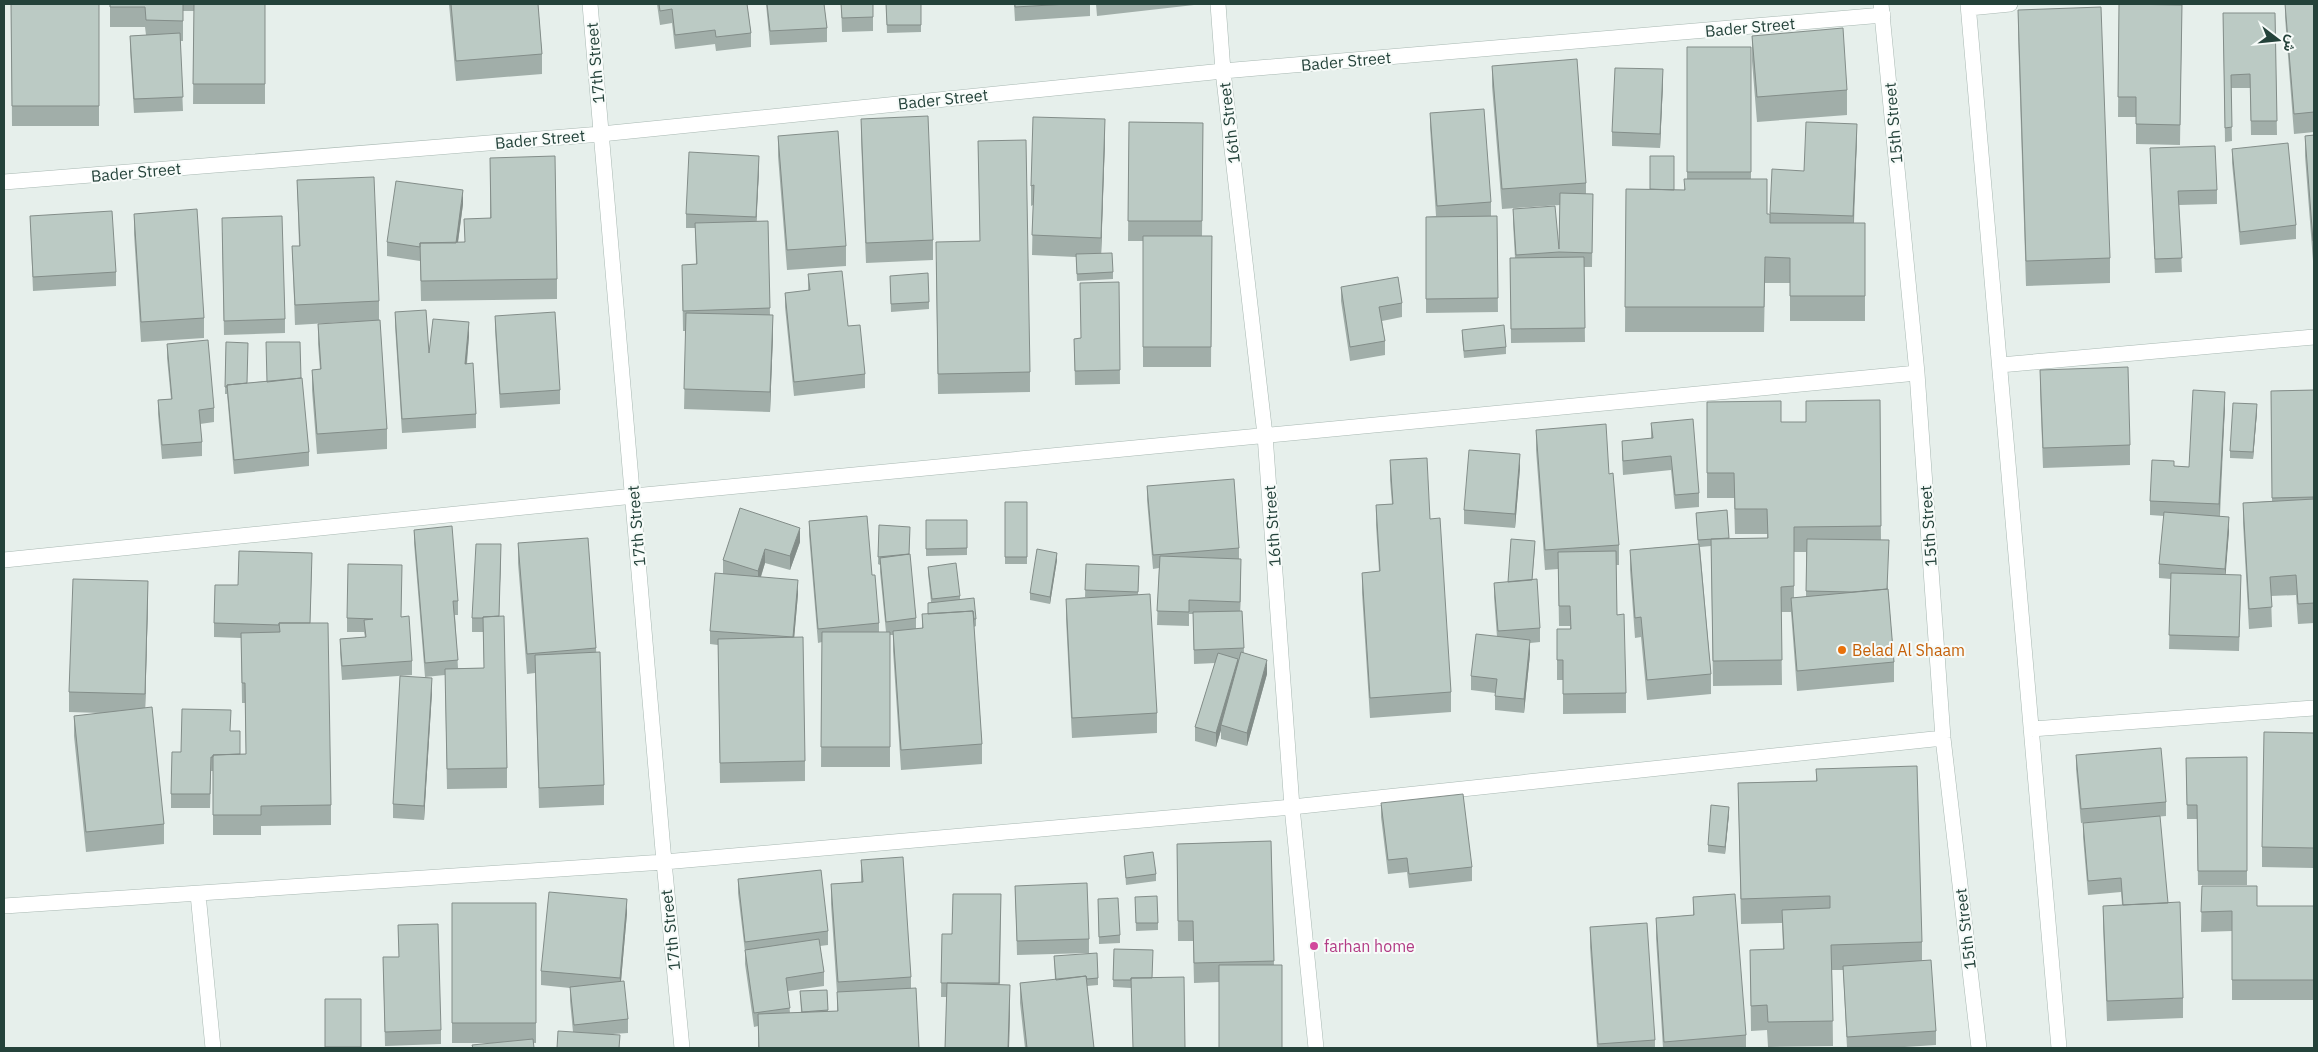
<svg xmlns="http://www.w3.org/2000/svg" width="2318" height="1052" viewBox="0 0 2318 1052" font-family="'IBM Plex Sans',Vazirmatn,sans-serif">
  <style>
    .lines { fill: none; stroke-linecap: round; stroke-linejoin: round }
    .minor-casing { stroke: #a8b8b2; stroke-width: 16 }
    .minor { stroke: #fff; stroke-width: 15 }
    .wall { fill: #a1aea9; fill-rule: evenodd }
    .shaded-wall { fill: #838d89 }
    .building { fill: #bbcac4; stroke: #838d89 }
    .food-dot { fill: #e8710a; stroke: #f7fbf9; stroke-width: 2 }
    .hotel-dot { fill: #d1479c; stroke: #f7fbf9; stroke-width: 2 }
    .labels { text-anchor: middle; stroke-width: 4; stroke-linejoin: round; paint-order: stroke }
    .street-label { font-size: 16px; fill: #24423a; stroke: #f7fbf9 }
    .food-label { font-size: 16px; fill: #c56008; stroke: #f7fbf9; text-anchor: start }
    .hotel-label { font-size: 16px; fill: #b23c85; stroke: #f7fbf9; text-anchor: start }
  </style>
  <rect width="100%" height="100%" fill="#e6efeb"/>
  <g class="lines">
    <defs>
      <path id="minor" d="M590,4l74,858 18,186
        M1218,4l5,67 42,364 27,372 24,241
        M1881,4l36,369 26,365 36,310
        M1968,4l91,1044
        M1969,8l41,-4
        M4,182l597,-48 622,-63 660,-56
        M2000,365l314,-28
        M4,560l630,-64 1283,-123
        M2031,729l283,-21
        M198,894l15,154
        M4,906l660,-44 628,-55 651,-69"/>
    </defs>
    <use href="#minor" class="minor-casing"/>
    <use href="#minor" class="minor"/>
  </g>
  <path class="wall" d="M11,4h88v122h-87z
    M110,4h155v100h-72l1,-93h-11v30h-3l3,70 -49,2 -4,-63v-14l16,-1 -1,-8h-35z
    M449,4h89l4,50v20l-86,7z
    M657,4h90l4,29v14l-35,4 -1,-7 -40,5 -3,-26 -12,2z
    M766,4h58l3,24v14l-57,3z
    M841,4h32v27l-31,1z
    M886,4h35v28l-34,1z
    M1014,4h76v12l-75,5z
    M1096,4h98v1l-97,11z
    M2119,4l63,1 -2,140 -44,-1v-27h-18z
    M2285,4h29v128l-20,2 -9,-117z
    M2018,10l92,248v25l-84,3 -8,-251z
    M2223,13h52l2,122h-26l-1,-47h-19l1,53 -7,1z
    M1752,36l95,54v25l-90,7 -5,-61z
    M1687,47h64v132l19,44v-10l34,-42 53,-34 -3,86h11v98h-75v-38h-25l-1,49h-139l1,-143 58,1 3,-11z
    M1492,66l94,117v11h7l-1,73h-8l1,75 -74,1 -1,-85h5l-2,-35v-14l46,40 1,-44 -58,4 -10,-123z
    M1663,83l-3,65 -48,-2v-14z
    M1430,113l61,89v14h6l1,96 -72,1v-96l10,-1 -6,-89z
    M861,119l72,121v20l-67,3 -5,-124z
    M1129,122l74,1 -1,113h10l-1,131h-68v-126h-15z
    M2314,135v126h-1l-8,-105v-20z
    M778,136l68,110v20l-59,4 -9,-114z
    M1105,139l-4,114 12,19v7l-36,2 -1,-24 -44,-2 1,-50 -2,1v-20z
    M978,141l52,231v20l-92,2 -2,-132 44,-21z
    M2150,148l67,42v14l-38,1 3,67 -27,1z
    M2232,149l64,76v14l-56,6 -8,-82z
    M490,158l67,121v20l-136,2 -1,-40 -33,-5v-14l76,-38 -5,39 6,-1 26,-24z
    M759,170l-3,51h12l2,94 3,20 -3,77 -86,-3 2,-78h-3l-1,-66 14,-1 -1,-36h-9v-14z
    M297,180l82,121v19l8,109v20l-70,5 -5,-64v-20l8,-1 -2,-25v-20l44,-3 -67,4 -3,-79h7z
    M134,214l70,104v20l-63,4 -7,-108z
    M30,216l86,56v14l-83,5z
    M222,232l63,87v14l-61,2z
    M808,274l40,52 17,48v14l-71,8 -9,-89v-14l23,-2z
    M890,276l39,26v7l-38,3z
    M1119,282l1,102 -45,1 -1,-46 7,-1z
    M1341,287l61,16v14l-20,4 3,20v14l-35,6 -9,-60z
    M395,312l34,41 40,-17 -2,28 9,50v14l-74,5 -7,-107z
    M495,316l65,74v14l-60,4 -5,-78z
    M1462,330l44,17v7l-42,4 -2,-21z
    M226,342l21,41 54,-5 8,74v14l-75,8 -7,-80h-2z
    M167,344l47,64v14l-14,2 2,18v14l-40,3 -4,-45v-14l13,-1 -4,-41z
    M2040,370l90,75v20l-87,3 -3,-78z
    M2314,390v233l-16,1 -2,-29 -25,1 1,31 -23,2 -6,-106v-20l29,-2 -1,-110z
    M1880,400l1,140 7,49 6,73v20l-97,9 -6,-79h-10l1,73 -69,1 -2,-140 -11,1 11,127v20l-64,6 -6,-63 -6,1 -5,-68v-20l68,-6 -2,-31 31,-3 2,29 38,-1v-4h-32l-1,-36h-27v-96l74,20h25zM1794,552h12v45l-12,1z
    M2225,406l-5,110 9,15 -4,44 16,14 -2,62 -70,-2 2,-70 -12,-1v-14l5,-48 -14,-1v-14l24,-35 15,1z
    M2257,412l-4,47 -23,-1v-7z
    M1651,423l48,70v14l-24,2 -4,-39 -48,5 -1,-20v-14l29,-2z
    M1536,430l73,44 10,71v20h-3l1,50 9,78v20l-63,1v-34h-6v-51h13v-3h-11l-1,-57 -13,1 -9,-120z
    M1390,460l40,59 21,173v20l-81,6 -8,-125v-20l17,-2 -3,-46v-20l16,-1 -2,-24z
    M1520,468l-5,60 -51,-4v-14z
    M1147,486l92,62v11l2,14 -1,38h2l2,42 23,21 -20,72 -26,-7v-9l-5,17 -21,-6v-14l20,-64 -21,1 -1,-50h-4v12l-32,-1 2,-57 -6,1 -6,-69z
    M1005,502h22v62h-22z
    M740,508l60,34 -10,28 -25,-7 -4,14 37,17 -4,44 11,123v20l-85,2 -2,-138 -8,-1v-13l13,-57v-14z
    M926,520h41v35l-41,1z
    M809,521l63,54 7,48v9h7l-6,-60v-7l-2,-1 1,-39 31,9 -1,20 7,64v11l6,-1v-14h6v-11l3,-1 -3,-28v-7l32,29v3l16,20v7l-2,1 8,117v20l-81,6 -8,-119v-16h-3v132h-69l1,-125 -4,1 -9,-108z
    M414,530l44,71v14h-3l3,53h26l-1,-36h-11v-14l29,-60 -2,58 8,152v20l-60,1 -2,-114 -20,2 -11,-134z
    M518,543l78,105 8,137v20l-65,3 -4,-135 -8,1 -9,-111z
    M1535,548l-3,32 8,48v14l-10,1v11l-6,59 -29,-3v-17l-24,-3v-14l26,-39 -3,-40v-14l14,-1z
    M1057,560l-7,44 -20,-4v-7z
    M1086,564l53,2 -1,29 19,118v20l-85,5 -6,-119v-20l26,-2h-7z
    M312,567l-2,56 21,182v20l-70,1v9h-48v-64h-2l-1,37h-39v-14l10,-42 49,-21 10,23h6l-1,-51h-3l-1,-65 -27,-1v-14l24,-38z
    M148,601l-3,107 19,116v20l-78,8 -12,-116v-20l28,-3 -33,-1v-20z
    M401,617l11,44v14l-70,5 -2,-27v-14l25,-2 -1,-5h-17v-14z
    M432,692l-8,128 -31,-2v-14z
    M2314,733v135l-52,-1v-20z
    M2076,755l90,47v14l-85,7 -5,-54z
    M2247,757v128h-49l-1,-66h-10l-1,-61z
    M1816,769l106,173v19l14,70v14l-47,3h-42l-4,-78h-11l1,76 -65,1 -1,-17 -16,1 -1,-81 33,-1 -1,-26 -41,1 -3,-141 78,-2z
    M1381,803l91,64v14l-63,7 -2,-16 -19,2 -7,-57z
    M1729,814l-4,40 -17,-2v-7z
    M2083,823l85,80 15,95v20l-76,3 -4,-95v-20l19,-1 -1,-13 -33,3 -5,-58z
    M1271,841l3,124 -55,17 -25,1 -1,-42h-15l-1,-97z
    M1124,856l32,18v7l-30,4z
    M861,860l50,117v11l8,60h-161v-22l-4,1 -9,-63v-12l-7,-59v-14l90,52v14l-8,1 4,26v14l-36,5 2,22 11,-1 -1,-21 27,-1 1,21h9v-18l-6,-89v-20l30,-2z
    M1015,886l74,53v14l-72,2z
    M2202,886l55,20h57v94h-82v-69l-31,1z
    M1001,894l-1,91 10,20 -1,43h-64l2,-51h-6l1,-63h10z
    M1135,897l23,26v7l-22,1z
    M1693,897l53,138v13h-83l-7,-110v-20l37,-3z
    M1098,899l22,36v8l-21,1z
    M452,903h84v140h-84z
    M627,913l-6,68 7,38v14l-15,1 7,14 -47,-16 -3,-31v-13l-29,-3v-14z
    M398,925l43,105v14l-56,2 -2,-89h16z
    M1590,927l65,113v8h-58l-7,-101z
    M1114,949l39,1 -22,38 -18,-1z
    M1054,956l44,22v7l-11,1 7,62h-69l-5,-45v-20l35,-3z
    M325,999h36v49h-36z"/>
  <path class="shaded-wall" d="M1663,69v14l-3,65v-14z
    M1105,119v20l-4,119v-20z
    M1857,124v13l-4,93v-14z
    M759,156v14l-3,61v-14z
    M463,190v14l-8,59v-14z
    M773,315v20l-3,77v-20z
    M469,322v14l-4,42v-14z
    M2225,392v14l-6,112v-14z
    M2257,404v8l-4,47v-7z
    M1520,454v14l-5,60v-14z
    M2229,517v14l-4,52v-14z
    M800,528v14l-10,28v-14z
    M501,544v14l-3,75v-14z
    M765,549v14l-7,22v-14z
    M1057,553v7l-7,44v-7z
    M1241,559v14l-1,43v-14z
    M798,580v14l-5,57v-14z
    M148,581v20l-3,113v-20z
    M1530,640v14l-6,59v-14z
    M1238,659v14l-17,52v5l-5,17v-14z
    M1267,660v14l-20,72v-13z
    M432,678v14l-8,128v-14z
    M1729,807v7l-4,40v-7z
    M627,899v14l-7,79v-14z
    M1010,985v20l-1,43h-1z"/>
  <path class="building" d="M11,4h88v102h-87z
    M110,4h73v17l-37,-1 -1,-13h-35z
    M194,4h71v80h-72z
    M451,4h87l4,50 -86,7z
    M659,4h88l4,29 -35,4 -1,-7 -40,5 -3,-26 -12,2z
    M767,4h57l3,24 -57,3z
    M841,4h32v13l-31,1z
    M886,4h35v21h-34z
    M1015,4h53l-53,3z
    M2119,4l63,1 -2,120 -44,-1v-27h-18z
    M2285,4h29v108l-20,2z
    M2101,7l9,251 -84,3 -8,-251z
    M2223,13h52l2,108h-26l-1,-47 -19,1 1,52 -7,1z
    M1843,28l4,62 -90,7 -5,-61z
    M180,33l3,64 -49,2 -4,-63z
    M1687,47h64v125h-64z
    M1577,59l9,124 -84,6 -10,-123z
    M1615,68l48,1 -3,65 -48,-2z
    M1484,109l7,93 -54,4 -7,-93z
    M928,116l5,124 -67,3 -5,-124z
    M1033,117l72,2 -4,119 -69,-3 2,-50 -3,1z
    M1129,122l74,1 -1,98h-74z
    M1806,122l51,2 -4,92 -83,-3 2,-44 32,2z
    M838,131l8,115 -59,4 -9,-114z
    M2314,135v106h-1l-8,-105z
    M1026,140l4,232 -92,2 -2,-132 44,-1 -2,-100z
    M2288,143l8,82 -56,7 -8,-83z
    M2215,146l2,44 -39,1 4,67 -27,1 -5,-111z
    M689,152l70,4 -3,61 -70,-3z
    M555,156l2,123 -136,2 -1,-38 45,-1 -1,-23 27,-1 -1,-60z
    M1650,156h24v34l-24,-1z
    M374,177l5,124 -84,4 -3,-59h8l-3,-66z
    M1684,179h83v35h3v9h95v73h-75v-38l-25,-1 -1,50h-139l1,-118 59,1z
    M396,181l67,9 -7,53h-36v4l-33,-5z
    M1560,193l33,1 -1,59 -33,-1 -43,3 -3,-46 42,-3 4,43z
    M197,209l7,109 -63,4 -7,-108z
    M112,211l4,61 -83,5 -3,-61z
    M282,216l3,103 -61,2 -2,-103z
    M1497,216l1,82 -72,1v-82z
    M768,221l2,87 -87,3 -1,-46 15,-1 -2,-41z
    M1143,236h69l-1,111h-68z
    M1112,253l1,19 -36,2 -1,-20z
    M1584,257l1,71 -74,1 -1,-71z
    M842,271l6,55 12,-1 5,49 -71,8 -9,-89 25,-3 -2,-16z
    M928,273l1,29 -38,2 -1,-28z
    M1398,277l4,26 -23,4 6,34 -35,6 -9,-60z
    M1119,282l1,88 -45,1 -1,-32 7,-1 -1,-55z
    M426,310l3,43 4,-34 36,3 -4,42 8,-1 3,51 -74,5 -7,-107z
    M555,312l5,78 -60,4 -5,-78z
    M686,313l87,2 -3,77 -86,-3z
    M380,320l7,109 -70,5 -5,-64 9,-1 -3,-45z
    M1504,325l2,22 -42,4 -2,-21z
    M208,340l6,68 -15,2 3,32 -40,3 -4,-45 14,-1 -5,-55z
    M226,342l22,1 -1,40 -20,2v2h-2z
    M266,342h34l1,36 -34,4z
    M2128,367l2,78 -87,3 -3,-78z
    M302,378l7,74 -75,8 -7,-75z
    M2193,390l32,2 -6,112 -69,-3 2,-41 22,1v5l15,1z
    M2314,390v107l-42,1 -1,-107z
    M1880,400l1,126 -87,1v59l-13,1 1,73 -69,1 -2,-122 57,-1 -1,-29h-32l-1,-36h-27v-71l74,-1v21h25v-21z
    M2233,403l24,1 -4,48 -23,-1z
    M1693,419l6,74 -24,2 -4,-39 -48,5 -1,-20 31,-3 -2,-15z
    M1606,424l3,50 4,-1 6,72 -74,5 -9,-120z
    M1469,450l51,4 -5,60 -51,-4z
    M1427,458l3,61 10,-1 11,174 -81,6 -8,-125 18,-2 -4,-66 17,-1 -3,-44z
    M1234,479l5,69 -86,7 -6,-69z
    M2314,499v104l-16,1 -2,-29 -26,2 2,30 -23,2 -6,-106z
    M1005,502h22v55h-22z
    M740,508l60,20 -10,28 -25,-7 -7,22 -35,-11z
    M1727,510l2,28 -31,2 -2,-27z
    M2164,512l65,5 -4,52 -66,-5z
    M867,516l5,59h3l4,48 -61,6 -9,-108z
    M926,520h41v28l-41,1z
    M879,525l31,2 -1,27 -31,3z
    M452,526l6,75h-5l5,59 -33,3 -11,-133z
    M588,538l8,110 -69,6 -9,-111z
    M1511,539l24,2 -3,39 -24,2z
    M1807,539l82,1 -2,49 -35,3 -46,-1z
    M476,544h25l-2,72 -16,1v1h-11z
    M1699,544l12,130 -64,6 -6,-63 -6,1 -5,-68z
    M1037,549l20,4 -7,44 -20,-4z
    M239,551l73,2 -2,70h-31v2l-65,-2 1,-38h23z
    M1616,551l1,64 7,-1 2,79 -63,1v-34h-6v-31h14l-1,-23h-11l-1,-54z
    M910,554l6,64 -30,4 -6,-64z
    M1160,556l81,3 -1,43 -51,-2v12l-32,-1z
    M956,563l4,33 -28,3 -4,-32z
    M348,564l54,1 -1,52 8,-1 3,45 -70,5 -2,-27 26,-2 -2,-17 9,-1 -26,-1z
    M1086,564l53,2 -1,26 -53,-2z
    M715,573l83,7 -5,57 -83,-6z
    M2171,573l70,2 -2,62 -70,-2z
    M73,579l75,2 -3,113 -76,-2z
    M1537,579l3,49 -42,3 -4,-48z
    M1888,589l6,73 -97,9 -6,-73z
    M1150,594l7,119 -85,5 -6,-119z
    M974,598l2,21h-2l-1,-8 -45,3v-11z
    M973,611l9,133 -81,6 -8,-119 30,-3 -1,-14z
    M1242,611l2,37 -50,2 -1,-38z
    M504,616l3,152 -60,1 -2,-100 39,-1 -1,-51z
    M279,623h49l3,182 -70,1v9h-48v-60l33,-1 -1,-71h-3l-1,-50 39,-1z
    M822,632h68v115h-69z
    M1476,634l54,6 -6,59 -29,-3 2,-17 -26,-3z
    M803,637l2,124 -85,2 -2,-124z
    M600,652l4,133 -65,3 -4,-133z
    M1241,652l26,8 -20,73 -26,-8z
    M1218,653l20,6 -22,74 -21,-6z
    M400,676l32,2 -8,128 -31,-2z
    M152,707l12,117 -78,8 -12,-116z
    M182,709l49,1 -1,21h10v23l-27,1v2h-2l-1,37h-39l1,-42h9z
    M2264,732l50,1v115l-52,-1z
    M2161,748l5,54 -85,7 -5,-54z
    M2247,757v114h-49l-1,-66h-10l-1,-47z
    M1917,766l5,176 -91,3 2,76 -65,1 -1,-17 -16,1 -1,-56 34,-1 -2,-39 48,-2v-12l-89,3 -3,-116 79,-2 -1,-12z
    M1463,794l9,73 -63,7 -2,-16 -19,2 -7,-57z
    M1711,805l18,2 -4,40 -17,-2z
    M2160,816l8,87 -45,2 -2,-27 -33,3 -5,-58z
    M1271,841l3,120 -80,2 -1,-42h-15l-1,-77z
    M1153,852l3,22 -30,4 -2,-22z
    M903,857l8,120 -73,5 -7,-98 32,-2 -2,-22z
    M821,870l7,61 -83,11 -7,-63z
    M1087,883l2,56 -72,2 -2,-55z
    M2202,886h55v20h57v74h-82v-69l-31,1z
    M549,892l78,7 -7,79 -79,-7z
    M953,894h48l-2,89h-58l1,-49h10z
    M1735,894l11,141 -82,7 -8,-124 38,-3 -1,-18z
    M1157,896l1,27h-22l-1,-26z
    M1118,898l2,37 -21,2 -1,-38z
    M2180,902l3,96 -76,3 -4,-95z
    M452,903h84v120h-84z
    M1647,923l8,117 -57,4 -8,-117z
    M438,924l3,106 -56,2 -2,-75h16l-1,-32z
    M819,939l5,33 -38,6 4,30 -36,5 -9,-63z
    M1114,949l39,1 -1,28h-21v2h-18z
    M1097,953l1,25 -11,1 -1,-3 -30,4 -2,-24z
    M1931,960l5,71 -89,6 -4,-71z
    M1219,965h63v83h-63z
    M1086,976l8,72h-67l-7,-65z
    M1184,977l1,71h-52l-2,-70z
    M624,981l4,38 -54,6 -4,-38z
    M947,983l63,2 -2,63h-63z
    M916,988l3,60h-160l-1,-34 80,-3 -1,-19z
    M827,990l1,20 -26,2 -2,-21z
    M325,999h36v48h-36z
    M558,1031l62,4 -1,13h-62z
    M533,1039l1,9h-61l-1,-3z"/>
  <circle class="food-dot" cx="1842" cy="650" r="5"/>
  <circle class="hotel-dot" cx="1314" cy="946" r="5"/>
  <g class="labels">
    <g class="street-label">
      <text transform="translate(1750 27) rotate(-5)" y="6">Bader Street</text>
      <text transform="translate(1346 61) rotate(-5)" y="6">Bader Street</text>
      <text transform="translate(595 63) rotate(-95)" y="6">17th Street</text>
      <text transform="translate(943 99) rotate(-6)" y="6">Bader Street</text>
      <text transform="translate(1229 123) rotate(-97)" y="6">16th Street</text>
      <text transform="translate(1893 123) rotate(-95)" y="6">15th Street</text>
      <text transform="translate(540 139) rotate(-5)" y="6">Bader Street</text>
      <text transform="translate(136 172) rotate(-5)" y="6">Bader Street</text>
      <text transform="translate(636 526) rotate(-95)" y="6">17th Street</text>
      <text transform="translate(1272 526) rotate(-94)" y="6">16th Street</text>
      <text transform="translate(1928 526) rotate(-94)" y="6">15th Street</text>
      <text transform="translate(1965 929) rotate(-97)" y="6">15th Street</text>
      <text transform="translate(670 930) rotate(-96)" y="6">17th Street</text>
    </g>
    <g class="food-label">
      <text x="1852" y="656">Belad Al Shaam</text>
    </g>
    <g class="hotel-label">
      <text x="1324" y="952">farhan home</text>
    </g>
  </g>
  <rect width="2318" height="1052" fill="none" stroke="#24423a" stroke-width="10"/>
  <g transform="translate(2278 40) rotate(106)" stroke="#f7fbf9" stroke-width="4" paint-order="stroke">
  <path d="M0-4L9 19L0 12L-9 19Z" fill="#24423a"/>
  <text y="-8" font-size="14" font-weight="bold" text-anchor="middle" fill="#24423a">ش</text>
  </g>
</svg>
